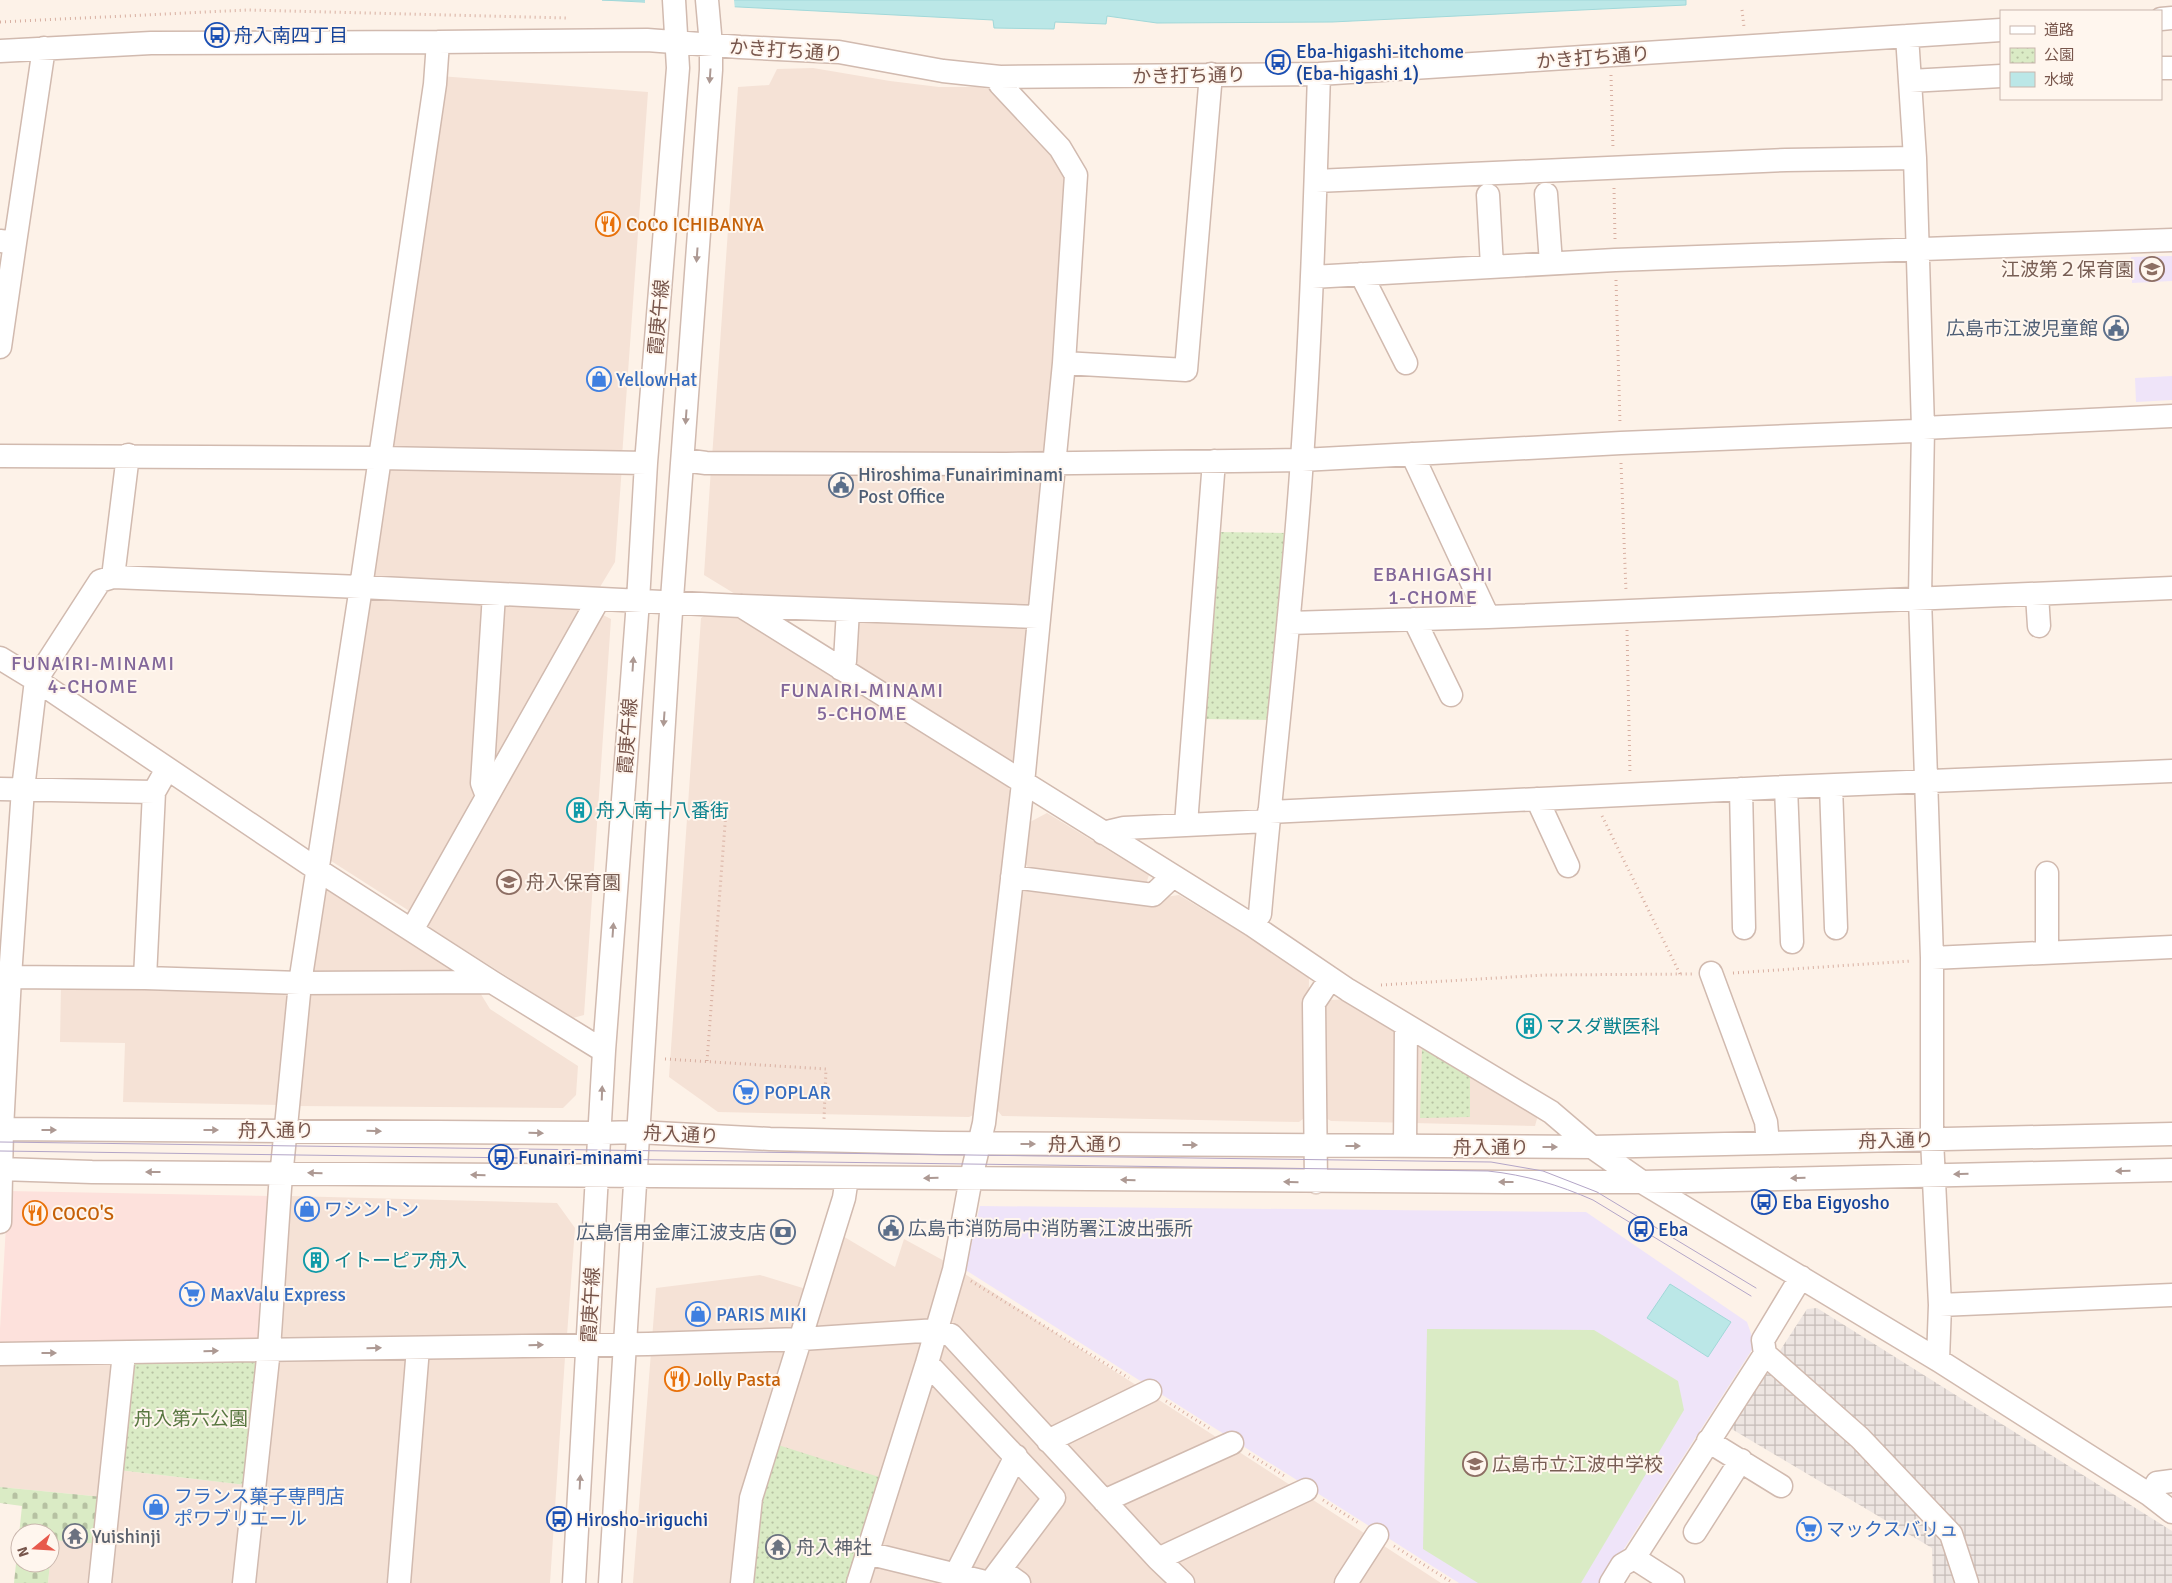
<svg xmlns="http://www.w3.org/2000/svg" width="2172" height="1583" viewBox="0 0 2172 1583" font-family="Signika,'Noto Sans JP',sans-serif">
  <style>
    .residential { fill: #f5e2d6 }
    .commercial { fill: #fde1dc }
    .industrial { fill: url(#industrial-grid) }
    .education { fill: #efe4f9 }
    .cemetery { fill: url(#cemetery-stones) }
    .park { fill: url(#park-dots) }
    .pitch { fill: #daebc5 }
    .water { fill: #bbe7e7; stroke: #a1d8d9 }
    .pier { fill: #fdf2e8 }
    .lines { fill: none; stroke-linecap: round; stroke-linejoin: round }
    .minor-casing { stroke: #d1baaf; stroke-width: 25 }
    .path { stroke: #d8afa1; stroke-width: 3; stroke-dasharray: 1 4; stroke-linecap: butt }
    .minor { stroke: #fff; stroke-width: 22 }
    .tram { stroke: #b3a5c7; stroke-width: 1 }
    .oneway { fill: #ad9993 }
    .labels { text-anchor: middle; stroke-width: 4; stroke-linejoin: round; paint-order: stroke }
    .transit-label { font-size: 19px; fill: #164399; stroke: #fff6ee; text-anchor: start }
    .street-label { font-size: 19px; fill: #77554b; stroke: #fff6ee }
    .food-label { font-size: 19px; fill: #c56008; stroke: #fff6ee; text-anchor: start }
    .education-label { font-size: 19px; fill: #785e54; stroke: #fff6ee; text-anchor: start }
    .service-label { font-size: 19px; fill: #4e5e75; stroke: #fff6ee; text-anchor: end }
    .shop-label { font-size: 19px; fill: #366cbe; stroke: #fff6ee; text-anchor: start }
    .culture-label { font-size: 19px; fill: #0d838f; stroke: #fff6ee; text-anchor: start }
    .park-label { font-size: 19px; fill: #587740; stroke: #fff6ee }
    .worship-label { font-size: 19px; fill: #5b616d; stroke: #fff6ee; text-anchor: start }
    .neighbourhood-label { font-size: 20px; letter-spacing: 1px; fill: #82679a; stroke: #fff6ee }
  </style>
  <defs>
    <pattern id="industrial-grid" width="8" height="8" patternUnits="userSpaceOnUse" patternTransform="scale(1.25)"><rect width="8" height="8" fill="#ede5e1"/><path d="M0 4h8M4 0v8" fill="none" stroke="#c5bcb8"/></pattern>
    <pattern id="cemetery-stones" width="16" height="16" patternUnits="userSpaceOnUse" patternTransform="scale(1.25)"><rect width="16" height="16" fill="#daebc5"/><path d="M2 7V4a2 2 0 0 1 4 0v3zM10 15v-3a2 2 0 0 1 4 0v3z" fill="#b6c1a2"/></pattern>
    <pattern id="park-dots" width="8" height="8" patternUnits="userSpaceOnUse" patternTransform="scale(1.25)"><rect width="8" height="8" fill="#daebc5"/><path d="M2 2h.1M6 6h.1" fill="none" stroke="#b6c1a2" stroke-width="1.8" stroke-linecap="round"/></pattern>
  </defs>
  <rect width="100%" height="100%" fill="#fdf2e8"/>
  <path class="residential" d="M813,68l77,13 49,6h39l21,4 61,63 9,27 -24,271 -333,6 26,-371 31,-2 8,-16z
    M440,76l208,16 -26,365 -231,-2z
    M622,466l-7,96 -18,30 -221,-9 -7,-8 17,-108z
    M711,468l325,5 6,4 -14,129 -288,-9 -36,-22z
    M374,593l109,7 -6,202 -63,112 -86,-55 37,-260z
    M585,603l-94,172 9,-169z
    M713,610l24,2 268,169 8,16 -35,316 -9,4 -251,-5 -49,-35 32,-459z
    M599,613l12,6 -27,396 -11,3 -149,-94z
    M853,621l169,2 4,7 -13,133 -162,-99z
    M1047,813l102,62 -4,12 -115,-16 -6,-10 6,-39z
    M326,884l142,87 -154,2 -5,-6z
    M1022,887l129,12 28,-4 123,74 7,9 -2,138 -8,6 -297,-6 -8,-10z
    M61,985l220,5 8,8 -8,107 -158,-3 2,-59 -65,-1z
    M479,991l11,18 88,57 -2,29 -13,13 -268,-2 12,-112z
    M1349,999l189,116 -3,11 -204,-5 -9,-5 2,-110 6,-6z
    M290,1196l267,7 18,25 -8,107 -282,5 -7,-7z
    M841,1235l54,32 9,-28 44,24 493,320h-808l23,-295 104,-13 59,18z
    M561,1353l4,4 -15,226h-146l20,-222 7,-7z
    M407,1355l-11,228h-142l21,-221 7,-6z
    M109,1357l7,8 -13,132 -103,-10v-127z
    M118,1470l128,15 -10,98h-130z
    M52,1540l47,4 -4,39h-47z"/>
  <path class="commercial" d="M8,1191l264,5 -9,141 -8,7 -252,2 -3,-4v-13z"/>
  <path class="industrial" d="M1817,1308l355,223v52h-239l-1,-35 -202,-120 77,-119z"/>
  <path class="education" d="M2172,256v25l-40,2 -1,-26z
    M2172,376v24l-36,2 -1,-24z
    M980,1206l606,6 161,110 8,23 -153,238h-143l-495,-314z"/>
  <path class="cemetery" d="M0,1487l103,10 -4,47 -47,-4 -2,21v-28h-30v30h30l-2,20h-34l8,-77 -22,-3z"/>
  <path class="park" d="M1215,532l71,1 -14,187 -72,-1z
    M1422,1048l48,28v41l-50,1z
    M251,1356l6,8 -11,121 -128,-15 10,-103 9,-8z
    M775,1444l104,33 -32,106h-100l4,-71z"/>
  <path class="pitch" d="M1427,1329l167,1 84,51 6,29 -103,173h-103l-55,-34z"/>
  <path class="water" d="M602,0h1084v5l-354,17 -175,1 -50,-7 -1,8 -51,-2 -1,7 -60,-1 -1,-8z
    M1670,1284l61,38 -23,35 -61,-39z"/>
  <path class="pier" d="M645,0h89l1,10 -90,-5z"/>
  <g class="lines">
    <defs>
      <path id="minor" d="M2161,19l11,-1
        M1907,36l8,122 8,270 -3,170 12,360v181l8,166 -2,55
        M0,51l151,-8 287,-1 209,-2 93,7 99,5 104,19 57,6 319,-3 682,-44
        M2161,68h11
        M1910,81l91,-5
        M1316,181l470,-21 129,-2
        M1546,194l5,69
        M1488,195l4,71
        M0,241l15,2 29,-195
        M1361,274l45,89
        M1312,277l303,-17 557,-20
        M0,347l15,-104
        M1064,363l122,7 25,-296
        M1412,454l76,163
        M0,456l380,2 266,5
        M683,460l23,3 300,1 296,-4 319,-17 294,-12 8,-3 249,-12
        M113,577l15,-122
        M2037,595l2,31
        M742,606l296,11
        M1414,619l37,76
        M1289,623l199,-6 684,-29
        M0,658l36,22 282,190 174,112 112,69
        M841,669l4,-8 3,-51
        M1831,786l5,142
        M1786,787l6,155
        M0,789l154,3
        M1741,789l3,139
        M487,796l-5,-13 12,-189
        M1537,799l31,67
        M1269,812l517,-25 386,-16
        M1186,824l28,-363
        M1103,833l21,-5 144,-7
        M1012,877l141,18 20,-19
        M1252,925l8,-11c13,-151 32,-303 42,-455 9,-128 13,-256 17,-385
        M412,930l186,-330
        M2047,952v-79
        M1932,958l240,-11
        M1711,973l55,149 2,21
        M0,977l145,1 155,5 192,-1
        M145,978l9,-186 13,-23
        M0,1129l601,4 37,-1 132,7 170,4 652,4 580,-13
        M1405,1146l1,-121
        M0,1169l92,3 1414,10h136l530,-12
        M1316,1182l-2,-179 16,-24
        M0,1222l2,-93 8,-152 13,-188 13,-109 64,-99 13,-4 248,10 380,19 511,319 96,65 203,122 41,35 50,35 296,178 212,135 22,17
        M1940,1305l232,-10
        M0,1354l648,-10 154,-5 135,-9 14,5 207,224 25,24
        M1765,1354l95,84 91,96 16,49
        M927,1363l127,135 -64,85
        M1048,1441l102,-50
        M1708,1441l73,45
        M2150,1495l7,-12 15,-2
        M1104,1501l128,-58
        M1695,1532l46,-72
        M867,1553l122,30
        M1634,1558l39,25
        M1158,1559l148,-69
        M1001,1570l18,13
        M955,1576l61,-120
        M100,1583l24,-230
        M244,1583l25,-234 11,-161 20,-205 61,-396 74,-503 3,-42
        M399,1583l19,-235
        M574,1583l30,-532 34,-450 8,-138 32,-395 -4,-68
        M610,1583l60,-957 41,-556v-25l-4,-45
        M742,1583l9,-85 93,-300 3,-20
        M858,1583l69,-220 27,-93 17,-92 13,-55 39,-340 41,-420 12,-188 -16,-27 -60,-64v-7
        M1346,1583l31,-48
        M1611,1583l11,-18 12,-7 131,-204 -2,-14 38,-63"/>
    </defs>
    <use href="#minor" class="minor-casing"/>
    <path class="path" d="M1742,10l2,17
      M0,22l248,-12 318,8
      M1611,75l2,74
      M1614,188l1,51
      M1616,280l4,144
      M1621,463l5,128
      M1627,630l3,144
      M1602,816l78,158
      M1733,973l178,-12
      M1381,985l164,-10 147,-1
      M665,1059l161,10 -2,50
      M707,1061l20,-263
      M971,1281l158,97
      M1166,1401l46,29
      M1249,1454l37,23
      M1323,1500l37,24
      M1394,1546l59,37"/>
    <use href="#minor" class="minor"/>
    <path class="tram" d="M0,1142l1491,20 52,9 54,21 159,96
      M0,1151l1488,20c38,4 71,14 105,29l158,96"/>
  </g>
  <defs><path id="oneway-solid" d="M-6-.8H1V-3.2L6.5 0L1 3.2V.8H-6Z" transform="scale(1.25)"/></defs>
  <g class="oneway">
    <use href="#oneway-solid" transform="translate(710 76) rotate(94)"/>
    <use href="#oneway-solid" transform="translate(697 255) rotate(94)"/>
    <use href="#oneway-solid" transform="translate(686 417) rotate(94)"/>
    <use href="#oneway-solid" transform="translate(633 664) rotate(-86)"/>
    <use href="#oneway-solid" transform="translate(664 719) rotate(94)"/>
    <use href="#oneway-solid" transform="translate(613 930) rotate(-86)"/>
    <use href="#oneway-solid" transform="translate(602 1093) rotate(-88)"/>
    <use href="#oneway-solid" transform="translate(49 1130)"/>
    <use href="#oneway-solid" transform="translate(211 1130)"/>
    <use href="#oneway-solid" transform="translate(374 1131) rotate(1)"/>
    <use href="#oneway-solid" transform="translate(536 1133) rotate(1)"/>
    <use href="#oneway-solid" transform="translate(1028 1144)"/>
    <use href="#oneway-solid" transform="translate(1190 1145)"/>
    <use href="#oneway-solid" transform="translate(1353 1146)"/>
    <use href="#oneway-solid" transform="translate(1550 1147)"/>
    <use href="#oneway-solid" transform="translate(2123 1171) rotate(179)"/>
    <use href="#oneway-solid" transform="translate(153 1172) rotate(-180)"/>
    <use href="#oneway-solid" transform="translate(315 1173) rotate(-179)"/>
    <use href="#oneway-solid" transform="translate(1961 1174) rotate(179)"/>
    <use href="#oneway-solid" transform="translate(478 1175) rotate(-179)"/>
    <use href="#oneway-solid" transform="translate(931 1178) rotate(179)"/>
    <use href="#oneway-solid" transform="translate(1798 1178) rotate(179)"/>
    <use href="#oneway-solid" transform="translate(1128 1180) rotate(-179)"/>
    <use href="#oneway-solid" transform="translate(1291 1182) rotate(-179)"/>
    <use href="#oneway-solid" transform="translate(1506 1182) rotate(180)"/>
    <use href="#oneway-solid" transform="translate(536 1345) rotate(-1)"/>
    <use href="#oneway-solid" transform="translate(374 1348) rotate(-1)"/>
    <use href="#oneway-solid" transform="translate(211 1351) rotate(-1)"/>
    <use href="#oneway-solid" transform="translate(49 1353)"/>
    <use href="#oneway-solid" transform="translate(580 1482) rotate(-87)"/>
  </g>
  <defs>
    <symbol id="bus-ring" viewBox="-11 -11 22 22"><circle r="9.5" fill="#fff6ee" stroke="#1a4fb4" stroke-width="1.5"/><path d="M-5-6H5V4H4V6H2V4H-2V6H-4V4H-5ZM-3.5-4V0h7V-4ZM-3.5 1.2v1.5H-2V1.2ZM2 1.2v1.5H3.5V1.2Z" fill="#1a4fb4"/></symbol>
    <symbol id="restaurant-ring" viewBox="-11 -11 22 22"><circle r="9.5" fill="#fff6ee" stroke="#e8710a" stroke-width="1.5"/><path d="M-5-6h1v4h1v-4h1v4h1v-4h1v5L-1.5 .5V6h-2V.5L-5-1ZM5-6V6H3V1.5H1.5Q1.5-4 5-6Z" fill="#e8710a"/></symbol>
    <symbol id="school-ring" viewBox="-11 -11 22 22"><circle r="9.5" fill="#fff6ee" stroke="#8d6e63" stroke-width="1.5"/><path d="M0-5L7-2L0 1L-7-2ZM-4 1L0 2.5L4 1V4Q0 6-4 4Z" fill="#8d6e63"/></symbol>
    <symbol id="civic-ring" viewBox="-11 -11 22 22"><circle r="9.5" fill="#fff6ee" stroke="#5c6f8a" stroke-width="1.5"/><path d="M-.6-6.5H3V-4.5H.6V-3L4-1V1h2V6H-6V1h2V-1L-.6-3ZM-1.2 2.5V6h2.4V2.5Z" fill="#5c6f8a"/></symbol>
    <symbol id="shop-ring" viewBox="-11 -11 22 22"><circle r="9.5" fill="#fff6ee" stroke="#3f7fe0" stroke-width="1.5"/><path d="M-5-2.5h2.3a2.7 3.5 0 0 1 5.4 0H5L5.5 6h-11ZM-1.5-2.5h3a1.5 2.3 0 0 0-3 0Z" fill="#3f7fe0"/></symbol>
    <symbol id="building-ring" viewBox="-11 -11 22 22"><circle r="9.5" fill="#fff6ee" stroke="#0f9aa8" stroke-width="1.5"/><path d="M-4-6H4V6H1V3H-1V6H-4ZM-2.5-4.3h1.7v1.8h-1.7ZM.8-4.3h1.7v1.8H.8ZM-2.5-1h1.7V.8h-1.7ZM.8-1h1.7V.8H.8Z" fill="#0f9aa8"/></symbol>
    <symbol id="supermarket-ring" viewBox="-11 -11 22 22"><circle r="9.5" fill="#fff6ee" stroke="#3f7fe0" stroke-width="1.5"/><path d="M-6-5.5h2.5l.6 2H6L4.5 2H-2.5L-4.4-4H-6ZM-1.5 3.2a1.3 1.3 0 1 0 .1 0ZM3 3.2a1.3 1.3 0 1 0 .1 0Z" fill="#3f7fe0"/></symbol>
    <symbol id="bank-ring" viewBox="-11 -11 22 22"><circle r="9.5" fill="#fff6ee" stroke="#5c6f8a" stroke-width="1.5"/><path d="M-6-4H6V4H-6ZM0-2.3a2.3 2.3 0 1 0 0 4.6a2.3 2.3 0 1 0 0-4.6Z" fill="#5c6f8a"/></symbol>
    <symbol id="temple-ring" viewBox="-11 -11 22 22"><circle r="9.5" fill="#fff6ee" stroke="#6b7280" stroke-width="1.5"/><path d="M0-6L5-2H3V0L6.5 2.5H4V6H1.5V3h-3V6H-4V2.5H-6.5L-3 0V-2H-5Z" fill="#6b7280"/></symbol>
  </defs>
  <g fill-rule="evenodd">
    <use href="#bus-ring" x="203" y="21" width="28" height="28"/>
    <use href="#bus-ring" x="1264" y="48" width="28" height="28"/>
    <use href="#restaurant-ring" x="594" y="210" width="28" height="28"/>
    <use href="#school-ring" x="2138" y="255" width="28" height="28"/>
    <use href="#civic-ring" x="2102" y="314" width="28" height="28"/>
    <use href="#shop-ring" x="585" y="365" width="28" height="28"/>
    <use href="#civic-ring" x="827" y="471" width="28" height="28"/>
    <use href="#building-ring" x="565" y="796" width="28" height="28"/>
    <use href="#school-ring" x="495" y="868" width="28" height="28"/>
    <use href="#building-ring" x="1515" y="1012" width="28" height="28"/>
    <use href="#supermarket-ring" x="732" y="1078" width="28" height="28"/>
    <use href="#bus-ring" x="487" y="1143" width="28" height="28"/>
    <use href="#bus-ring" x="1750" y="1188" width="28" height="28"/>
    <use href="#shop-ring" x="293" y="1195" width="28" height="28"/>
    <use href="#restaurant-ring" x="21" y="1199" width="28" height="28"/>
    <use href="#civic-ring" x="877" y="1214" width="28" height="28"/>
    <use href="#bus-ring" x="1627" y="1215" width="28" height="28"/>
    <use href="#bank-ring" x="769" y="1218" width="28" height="28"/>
    <use href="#building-ring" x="302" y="1246" width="28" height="28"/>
    <use href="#supermarket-ring" x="178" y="1280" width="28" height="28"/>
    <use href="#shop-ring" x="684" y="1300" width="28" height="28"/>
    <use href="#restaurant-ring" x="663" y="1365" width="28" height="28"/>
    <use href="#school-ring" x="1461" y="1450" width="28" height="28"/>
    <use href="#shop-ring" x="142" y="1493" width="28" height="28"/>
    <use href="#bus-ring" x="545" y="1505" width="28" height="28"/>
    <use href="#supermarket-ring" x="1795" y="1515" width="28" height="28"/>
    <use href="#temple-ring" x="61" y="1522" width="28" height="28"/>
    <use href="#temple-ring" x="764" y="1533" width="28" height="28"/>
  </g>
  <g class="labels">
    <g class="transit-label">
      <text x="234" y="42">舟入南四丁目</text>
      <text x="1296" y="58">Eba-higashi-itchome<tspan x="1296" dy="22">(Eba-higashi 1)</tspan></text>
      <text x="518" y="1164">Funairi-minami</text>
      <text x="1782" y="1209">Eba Eigyosho</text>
      <text x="1658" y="1236">Eba</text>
      <text x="576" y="1526">Hirosho-iriguchi</text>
    </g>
    <g class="street-label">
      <text transform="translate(786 50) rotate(4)" y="7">かき打ち通り</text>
      <text transform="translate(1593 57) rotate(-4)" y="7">かき打ち通り</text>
      <text transform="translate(1189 75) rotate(-1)" y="7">かき打ち通り</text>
      <text transform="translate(658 317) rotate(-85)" y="7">霞庚午線</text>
      <text transform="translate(627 736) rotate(-86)" y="7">霞庚午線</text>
      <text x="276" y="1137">舟入通り</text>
      <text transform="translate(681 1134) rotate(3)" y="7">舟入通り</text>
      <text transform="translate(1896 1140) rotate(-1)" y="7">舟入通り</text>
      <text x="1086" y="1151">舟入通り</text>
      <text x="1491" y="1154">舟入通り</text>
      <text transform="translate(590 1305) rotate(-87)" y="7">霞庚午線</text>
    </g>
    <g class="food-label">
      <text x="626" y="231">CoCo ICHIBANYA</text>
      <text x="52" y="1220">COCO'S</text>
      <text x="694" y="1386">Jolly Pasta</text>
    </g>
    <g class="education-label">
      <text x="2134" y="276" text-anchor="end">江波第２保育園</text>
      <text x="526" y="889">舟入保育園</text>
      <text x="1492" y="1471">広島市立江波中学校</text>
    </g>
    <g class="service-label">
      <text x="2098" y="335">広島市江波児童館</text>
      <text x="858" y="481" text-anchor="start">Hiroshima Funairiminami<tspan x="858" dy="22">Post Office</tspan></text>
      <text x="908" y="1235" text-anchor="start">広島市消防局中消防署江波出張所</text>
      <text x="766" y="1239">広島信用金庫江波支店</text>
    </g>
    <g class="shop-label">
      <text x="616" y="386">YellowHat</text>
      <text x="764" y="1099">POPLAR</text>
      <text x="324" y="1216">ワシントン</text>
      <text x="210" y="1301">MaxValu Express</text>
      <text x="716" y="1321">PARIS MIKI</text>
      <text x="174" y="1503">フランス菓子専門店<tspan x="174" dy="22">ポワブリエール</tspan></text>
      <text x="1826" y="1536">マックスバリュ</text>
    </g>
    <g class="culture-label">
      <text x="596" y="817">舟入南十八番街</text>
      <text x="1546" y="1033">マスダ獣医科</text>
      <text x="334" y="1267">イトーピア舟入</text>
    </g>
    <g class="park-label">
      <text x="191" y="1425">舟入第六公園</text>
    </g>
    <g class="worship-label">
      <text x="92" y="1543">Yuishinji</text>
      <text x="796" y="1554">舟入神社</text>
    </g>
    <g class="neighbourhood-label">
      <text x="1433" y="581">EBAHIGASHI<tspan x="1433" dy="23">1-CHOME</tspan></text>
      <text x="93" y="670">FUNAIRI-MINAMI<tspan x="93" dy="23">4-CHOME</tspan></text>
      <text x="862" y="697">FUNAIRI-MINAMI<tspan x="862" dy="23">5-CHOME</tspan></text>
    </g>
  </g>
  <rect x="2000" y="10" width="162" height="90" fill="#fff6ee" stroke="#c9b6ad"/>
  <rect x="2010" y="26" width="25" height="8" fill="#ffffff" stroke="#c9b6ad"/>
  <text x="2044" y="35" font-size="15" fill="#77554b">道路</text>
  <rect x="2010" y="48" width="25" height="15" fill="url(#park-dots)" stroke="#c9b6ad"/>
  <text x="2044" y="60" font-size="15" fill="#77554b">公園</text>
  <rect x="2010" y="72" width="25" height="15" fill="#bbe7e7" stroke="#c9b6ad"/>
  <text x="2044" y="85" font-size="15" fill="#77554b">水域</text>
  <g transform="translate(35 1548) rotate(252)"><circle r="24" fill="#fff6ee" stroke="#c9b6ad"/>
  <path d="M0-4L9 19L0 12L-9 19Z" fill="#e7594c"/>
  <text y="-8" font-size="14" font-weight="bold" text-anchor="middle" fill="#77554b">N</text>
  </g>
</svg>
